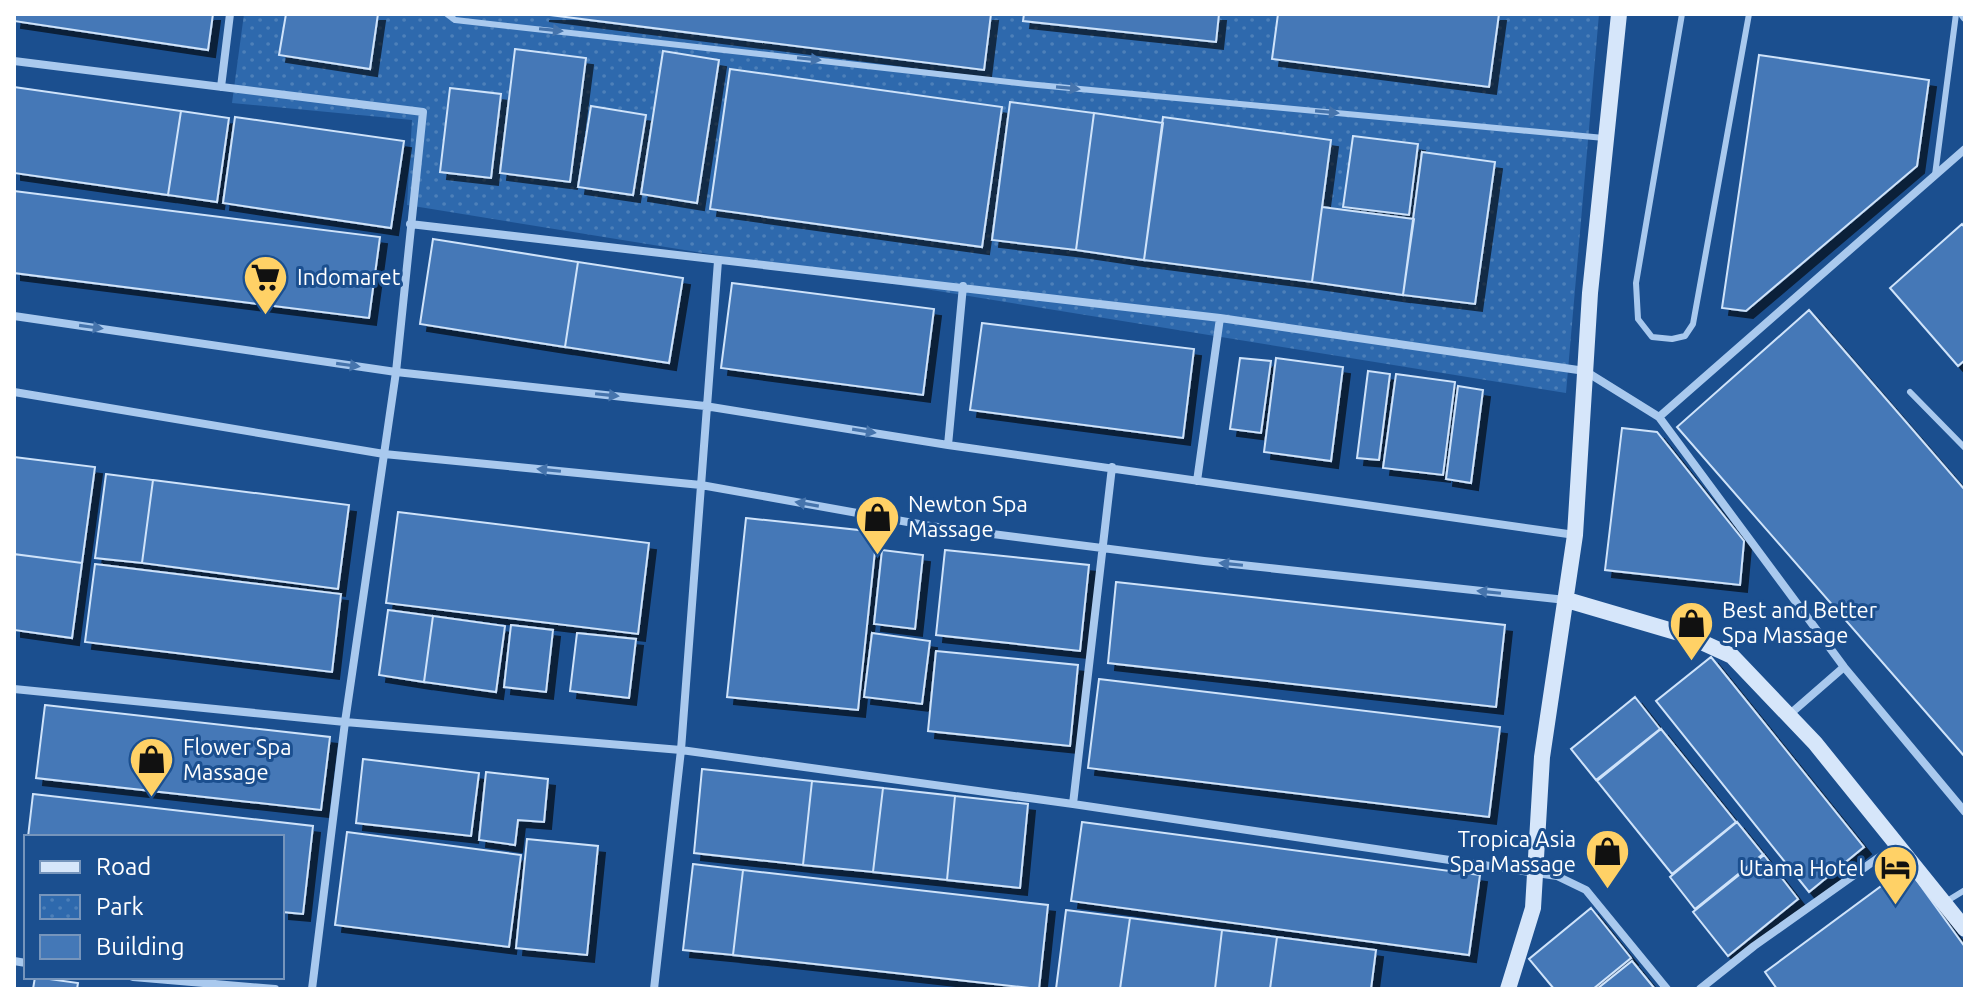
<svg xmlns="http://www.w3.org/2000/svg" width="1979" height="1003" viewBox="0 0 1979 1003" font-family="Ubuntu,sans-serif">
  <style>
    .park { fill: url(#park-dots) }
    .building { fill: #4478b7; stroke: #cfe3fa; stroke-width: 2; filter: url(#shadow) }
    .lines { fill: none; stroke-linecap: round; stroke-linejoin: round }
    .lane { stroke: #a9c9ee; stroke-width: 6 }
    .street { stroke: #a9c9ee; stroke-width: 8 }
    .secondary { stroke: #d6e6fa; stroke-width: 16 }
    .oneway { fill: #4674ac }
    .labels { text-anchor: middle; stroke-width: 6; stroke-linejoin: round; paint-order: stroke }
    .poi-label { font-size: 22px; fill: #fff; stroke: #1b4f8f; text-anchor: start }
  </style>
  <defs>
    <pattern id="park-dots" width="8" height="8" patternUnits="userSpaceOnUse" patternTransform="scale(2)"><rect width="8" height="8" fill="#2e69ad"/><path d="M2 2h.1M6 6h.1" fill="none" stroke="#4d80b9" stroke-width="1.8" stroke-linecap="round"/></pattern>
    <filter id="shadow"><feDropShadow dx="7" dy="7" stdDeviation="0" flood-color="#0009"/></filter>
  </defs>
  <rect width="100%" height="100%" fill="#1b4f8f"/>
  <path class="park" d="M244,14h1355l-33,379 -1159,-188 5,-85 -180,-17z"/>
  <path class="building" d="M15,14h198l-5,36 -194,-29z
    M286,14h92l-8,55 -91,-14z
    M542,14h449l-7,56z
    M1024,14h195l-3,28 -193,-21z
    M1278,14h221l-10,73 -217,-28z
    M515,49l71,9 -16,124 -70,-9z
    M663,51l56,9 -22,143 -56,-9z
    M1759,55l170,25 -12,86 -171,145 -24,-3z
    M730,69l272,38 -20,140 -272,-38z
    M14,87l167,24 -13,84 -154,-22z
    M450,88l51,6 -10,84 -51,-6z
    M1010,102l84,11 -18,137 -84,-10z
    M591,106l55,9 -13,80 -55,-8z
    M181,111l48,7 -12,84 -49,-7z
    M1094,113l69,10 -19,137 -68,-10z
    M235,117l169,24 -13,87 -168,-25z
    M1163,117l168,23 -19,142 -168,-22z
    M1353,136l65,8 -9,71 -66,-8z
    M1422,152l73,10 -20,142 -72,-9z
    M14,191l366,46 -11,81 -355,-45z
    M1322,207l92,12 -11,76 -91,-13z
    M1962,224l3,4v132l-7,6 -68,-78z
    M433,239l145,23 -13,85 -145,-23z
    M578,262l105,16 -14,85 -104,-16z
    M732,283l202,26 -11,86 -202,-27z
    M1809,310l156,180v267l-288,-330z
    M982,323l212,26 -11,89 -213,-28z
    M1240,358l31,3 -10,72 -31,-4z
    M1276,358l67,9 -12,94 -67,-9z
    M1368,371l22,3 -11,86 -22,-2z
    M1396,374l59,8 -12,93 -60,-7z
    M1458,386l25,4 -12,93 -25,-4z
    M1622,428l35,4 87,109 -4,44 -135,-15z
    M14,457l81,10 -13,96 -68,-9z
    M106,474l47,6 -11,83 -47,-5z
    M153,480l196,25 -11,84 -196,-26z
    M398,512l251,31 -11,91 -252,-31z
    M746,518l131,14 -19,178 -131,-13z
    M882,550l41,5 -8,74 -41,-5z
    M945,550l144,15 -9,86 -144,-16z
    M14,554l68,9 -10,75 -58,-8z
    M95,564l246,30 -9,78 -247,-30z
    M1116,582l389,43 -9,82 -388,-44z
    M388,610l45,6 -9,66 -45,-7z
    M433,616l72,10 -9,66 -72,-10z
    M511,625l42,5 -7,62 -42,-5z
    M577,633l59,6 -7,59 -59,-7z
    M872,633l58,8 -8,63 -58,-7z
    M936,651l142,14 -8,81 -142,-15z
    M1711,657l153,190 -55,45 -153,-191z
    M1099,679l401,48 -11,90 -401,-49z
    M1635,697l25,32 -64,51 -25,-31z
    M45,705l285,32 -9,73 -285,-32z
    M1661,729l75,93 -64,52 -75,-93z
    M363,759l116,14 -8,63 -115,-13z
    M702,769l110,12 -9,84 -109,-12z
    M486,772l62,7 -4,43 -26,-2 -3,25 -36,-5z
    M812,781l71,7 -10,84 -70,-7z
    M883,788l72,8 -8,84 -74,-8z
    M33,794l280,32 -10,88 -21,-2v-75h-254z
    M955,796l73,8 -8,84 -73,-8z
    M1082,822l398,53 -11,80 -398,-54z
    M1737,822l26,32 -68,55 -25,-32z
    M347,832l174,23 -12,92 -174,-22z
    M527,839l71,7 -11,109 -71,-7z
    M1764,855l34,44 -70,57 -35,-44z
    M693,864l50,6 -10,85 -50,-5z
    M1907,867l58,80v42h-188l-12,-17z
    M743,870l305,35 -9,84 -306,-34z
    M1591,908l40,50 -38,31h-39l-25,-30z
    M1066,910l64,8 -10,71h-64z
    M1130,918l92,12 -7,59h-95z
    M1222,930l55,7 -7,52h-55z
    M1277,937l99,13 -5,39h-101z
    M1632,961l23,28h-58z
    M35,977l43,6 -1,6h-44z"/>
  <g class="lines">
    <path class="lane" d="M447,14l8,6 572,64 577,54
      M1682,14l-46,269 2,36 14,18 20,2 13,-3 8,-12 56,-310
      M1935,175l21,-161
      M1910,392l55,56
      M1947,901l18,-11"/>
    <path class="street" d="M1962,14l3,4
      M14,61l409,51 -27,260 -51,350 -33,267
      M221,87l9,-73
      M410,224l810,94 365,53 74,46 185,250 121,145
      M14,316l382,56 309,34 243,39 627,90
      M14,392l370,62 317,31 229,41 274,35 362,39
      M1659,417l306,-268
      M948,445l15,-159
      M1197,481l23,-163
      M14,689l331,33 336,28 392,54 484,72 29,14 81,99
      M1790,714l54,-47
      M1073,804l39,-337
      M14,961l12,2
      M133,977l142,12
      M654,989l27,-239 37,-489
      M1700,989l54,-43 141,-100"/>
    <path class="secondary" d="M1567,600l119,35 46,21 83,87 150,186
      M1508,989l25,-81 9,-151 33,-222 15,-242 29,-279"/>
  </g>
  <defs><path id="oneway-solid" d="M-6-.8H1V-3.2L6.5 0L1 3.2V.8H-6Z" transform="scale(2)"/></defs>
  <g class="oneway">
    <use href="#oneway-solid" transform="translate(551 30) rotate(6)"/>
    <use href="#oneway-solid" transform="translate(809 59) rotate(6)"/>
    <use href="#oneway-solid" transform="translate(1068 88) rotate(5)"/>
    <use href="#oneway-solid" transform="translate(1327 112) rotate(5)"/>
    <use href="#oneway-solid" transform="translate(91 327) rotate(8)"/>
    <use href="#oneway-solid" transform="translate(348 365) rotate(8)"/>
    <use href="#oneway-solid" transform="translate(607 395) rotate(6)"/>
    <use href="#oneway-solid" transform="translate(864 431) rotate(9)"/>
    <use href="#oneway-solid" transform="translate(549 470) rotate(-174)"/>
    <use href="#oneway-solid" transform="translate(807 504) rotate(-170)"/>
    <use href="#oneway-solid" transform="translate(1231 564) rotate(-174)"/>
    <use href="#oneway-solid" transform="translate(1489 592) rotate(-174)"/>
  </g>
  <defs>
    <symbol id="supermarket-pin" viewBox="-11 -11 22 30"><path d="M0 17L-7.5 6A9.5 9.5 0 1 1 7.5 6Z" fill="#ffd166" stroke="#1b4f8f"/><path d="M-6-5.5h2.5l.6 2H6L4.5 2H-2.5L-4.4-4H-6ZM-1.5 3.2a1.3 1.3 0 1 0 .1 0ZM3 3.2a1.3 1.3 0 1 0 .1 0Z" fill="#111"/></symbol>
    <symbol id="shop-pin" viewBox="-11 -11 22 30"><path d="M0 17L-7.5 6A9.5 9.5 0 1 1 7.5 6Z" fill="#ffd166" stroke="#1b4f8f"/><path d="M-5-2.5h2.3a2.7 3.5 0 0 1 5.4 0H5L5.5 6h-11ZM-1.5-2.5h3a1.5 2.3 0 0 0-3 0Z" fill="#111"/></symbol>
    <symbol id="hotel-pin" viewBox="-11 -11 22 30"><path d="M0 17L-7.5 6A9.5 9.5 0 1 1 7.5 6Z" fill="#ffd166" stroke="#1b4f8f"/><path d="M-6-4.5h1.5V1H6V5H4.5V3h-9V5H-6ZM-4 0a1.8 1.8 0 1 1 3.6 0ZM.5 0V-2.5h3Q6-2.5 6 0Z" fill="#111"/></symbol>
  </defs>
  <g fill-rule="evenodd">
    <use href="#supermarket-pin" x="240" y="252" width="51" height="69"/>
    <use href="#shop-pin" x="852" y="492" width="51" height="69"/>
    <use href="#shop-pin" x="1666" y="598" width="51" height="69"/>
    <use href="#shop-pin" x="126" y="734" width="51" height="69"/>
    <use href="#shop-pin" x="1582" y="826" width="51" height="69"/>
    <use href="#hotel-pin" x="1870" y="842" width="51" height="69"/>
  </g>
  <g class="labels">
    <g class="poi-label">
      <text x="297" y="285">Indomaret</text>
      <text x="908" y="512">Newton Spa<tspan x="908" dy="25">Massage</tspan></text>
      <text x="1722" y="618">Best and Better<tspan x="1722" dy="25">Spa Massage</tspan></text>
      <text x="183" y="755">Flower Spa<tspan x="183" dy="25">Massage</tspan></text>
      <text x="1576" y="847" text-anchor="end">Tropica Asia<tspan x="1576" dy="25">Spa Massage</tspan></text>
      <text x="1864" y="876" text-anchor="end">Utama Hotel</text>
    </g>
  </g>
  <rect width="1979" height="1003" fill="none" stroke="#ffffff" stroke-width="32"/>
  <rect x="24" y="835" width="260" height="144" fill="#1b4f8f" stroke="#7695bc" stroke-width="2"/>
  <rect x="40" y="861" width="40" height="12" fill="#d6e6fa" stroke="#7695bc" stroke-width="2"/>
  <text x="96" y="875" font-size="24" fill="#ffffff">Road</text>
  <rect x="40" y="895" width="40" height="24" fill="url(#park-dots)" stroke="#7695bc" stroke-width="2"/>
  <text x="96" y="915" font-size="24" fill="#ffffff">Park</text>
  <rect x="40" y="935" width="40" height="24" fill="#4478b7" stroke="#7695bc" stroke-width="2"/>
  <text x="96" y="955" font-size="24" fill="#ffffff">Building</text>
</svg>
